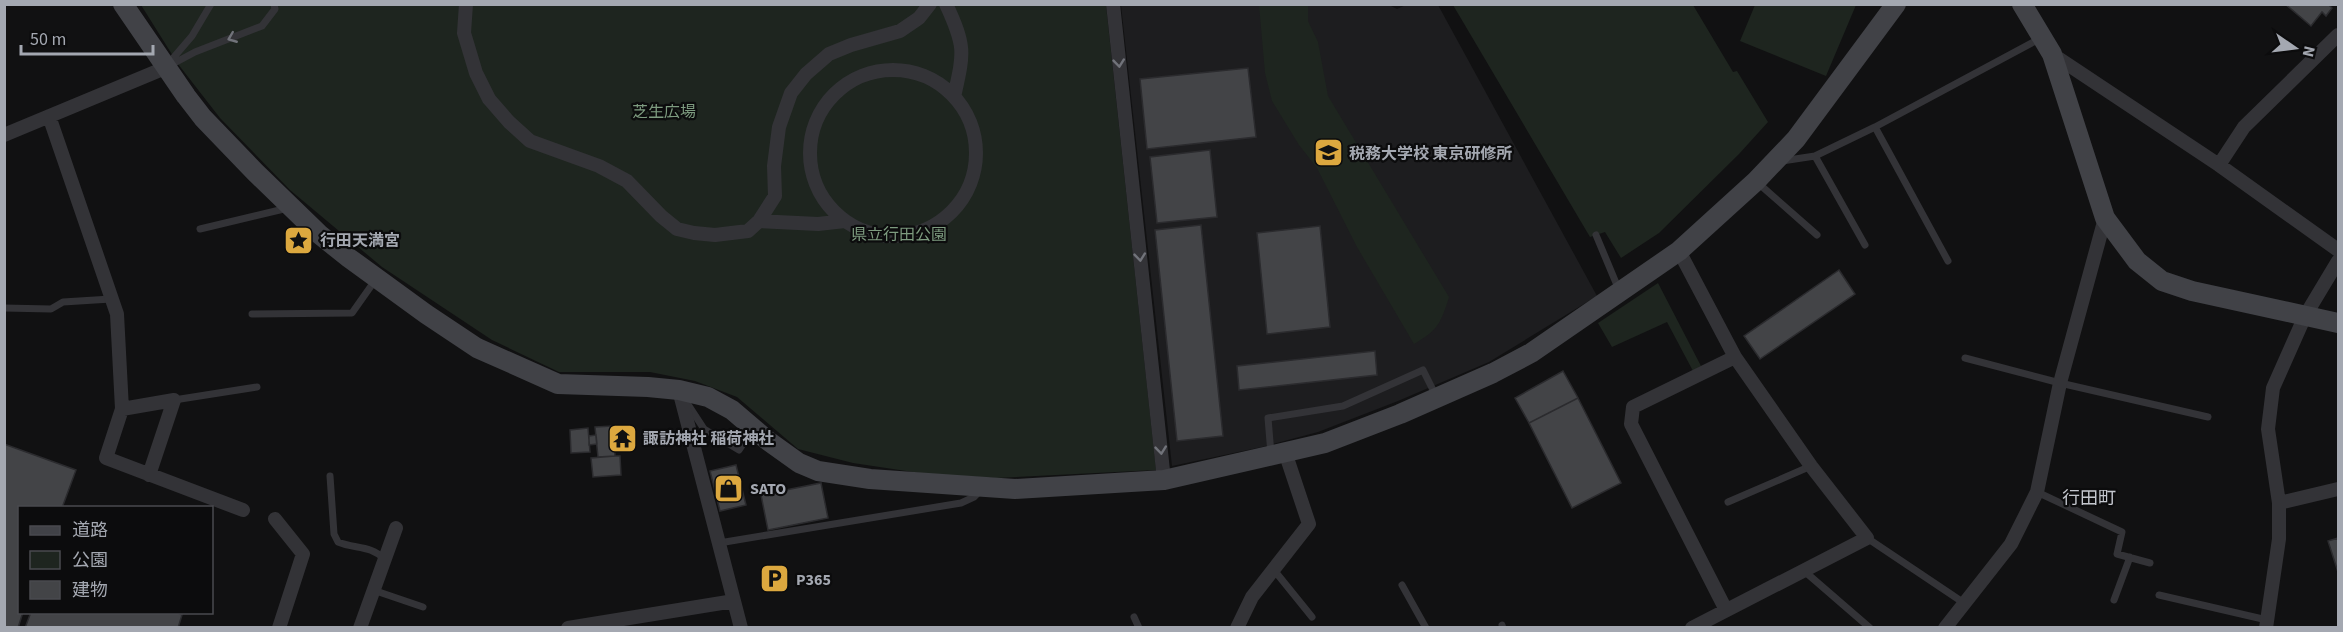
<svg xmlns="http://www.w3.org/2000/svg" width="2343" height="632" viewBox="0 0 2343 632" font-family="'Source Sans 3','Noto Sans JP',sans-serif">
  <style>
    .built { fill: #1d1d1f }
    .green { fill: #1e251f }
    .building { fill: #434447; stroke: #2b2b2e; stroke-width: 1.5 }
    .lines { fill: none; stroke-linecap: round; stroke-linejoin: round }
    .lane { stroke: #333337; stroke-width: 7 }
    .street { stroke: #333337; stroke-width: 14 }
    .secondary { stroke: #414247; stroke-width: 20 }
    .oneway { stroke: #71737a }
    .labels { text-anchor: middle; stroke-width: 4.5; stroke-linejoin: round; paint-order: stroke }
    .park-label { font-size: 16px; fill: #7d9b7f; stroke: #0c0c0d }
    .poi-label { font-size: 16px; font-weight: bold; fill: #a4a8b1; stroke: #0c0c0d; text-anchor: start }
    .neighbourhood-label { font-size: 18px; fill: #c4c7ce; stroke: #0c0c0d }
  </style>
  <rect width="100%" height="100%" fill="#111112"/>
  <path class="built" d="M1387,4l10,5 9,-4h32l159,291 -108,66 -91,39 -80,31 -56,15 -90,19 -51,-461z"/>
  <path class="green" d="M141,5h965l50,465 -160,8 -70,-4 -73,-11 -55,-14 -61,-52 -42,-16 -45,-9h-91l-67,-32 -110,-73 -92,-77 -70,-72 -42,-54z
    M1259,5h49v16l10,21 10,54 121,201c-8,26 -11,33 -35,47l-57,-97 -40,-79 -18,-23 -27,-44 -7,-28z
    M1453,5h240l40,67 4,-1 31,51 -29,32 -80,79 -38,25 -16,-26 -15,5z
    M1755,5v-1l101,1 -30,71 -86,-35z
    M1658,283l43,83 -8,5 -26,-49 -55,25 -14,-24z"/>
  <path class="building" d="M2285,4h43l4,4 -6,8 -4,-4 -11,14z
    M1248,68l8,69 -109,12 -7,-70z
    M1210,150l7,67 -60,6 -7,-66z
    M1201,225l22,211 -46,5 -22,-211z
    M1320,226l10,101 -63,7 -10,-101z
    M1839,270l16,24 -95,65 -16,-23z
    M1375,351l2,24 -138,15 -2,-24z
    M1563,371l15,27 -49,25 -14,-25z
    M1578,398l43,85 -49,25 -43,-85z
    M613,426l2,30 -17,1 -3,-30z
    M588,428l2,24 -19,1 -1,-23z
    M596,435l1,9 -8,1v-9z
    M4,444l72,26 -14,38h-42v104h3l-5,16h-14z
    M615,456h5l1,19 -28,2 -2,-19z
    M736,465l10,40 -26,6 -10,-40z
    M821,483l7,35 -60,12 -7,-35z
    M2338,538v34l-10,-31z
    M31,612h145l6,3 -4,13h-153z"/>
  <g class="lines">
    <path class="lane" d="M168,64l24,-28 19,-32
      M167,67l28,-15 67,-26 13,-17 -1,-5
      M1875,127l73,134
      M1815,156l50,89
      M1782,161l33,-5 60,-29 166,-89
      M1758,183l59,52
      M200,229l88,-21
      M1596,235l23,55
      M4,308l47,1 12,-7 48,-3
      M252,314l100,-1 24,-34
      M1965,358l95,25 148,34
      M174,400l83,-13
      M687,403l17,26 35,21 13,-20
      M1271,454l-3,-36 75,-12 80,-36 13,26
      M330,476l4,58 4,8c16,7 33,3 46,17
      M2037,492l85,40 -5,22 33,9
      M1728,502l83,-36
      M1867,538l97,65
      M719,543l242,-40 13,-6 7,-7
      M1274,570l38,47
      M1803,570l67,58
      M1402,585l24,43
      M373,590l50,17
      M2159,595l108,25
      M2114,600l16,-43
      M1134,617l5,11
      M1502,625l1,3"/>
    <path class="street" d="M466,4l-2,29 12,40 13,26 20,23 21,19 69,25 28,15 34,35 16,13 17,4 21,2 33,-4 11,-10 16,-25 -1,-30 5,-39 12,-34 15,-19 23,-20 22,-9 49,-14 19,-13 11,-14
      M946,4c20,43 18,48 8,93
      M1113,4l51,476
      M2052,54l167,111 119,85
      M810 153a83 83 0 1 1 166 0a83 83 0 1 1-166 0Z
      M49,116l68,198 5,95 -16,49 137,52
      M4,135l161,-67
      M2219,165l25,-38 94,-92
      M759,221l59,3 27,-3
      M1679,251l56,106 76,109 56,72 -175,90
      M679,390l62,238
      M122,409l52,-9 -25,75
      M2279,503l59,-14
      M275,519l28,35 -24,74
      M1726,610l-95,-186 2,-17 102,-50
      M360,628l36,-100
      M568,628l166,-27
      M1237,628l15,-31 57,-73 -24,-72
      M1945,628l66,-84 26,-52 23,-109 45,-165
      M2266,628l13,-89v-36l-11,-74 5,-41 32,-72 33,-55"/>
    <path class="secondary" d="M123,4l63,92 17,22 52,54 64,62 30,24 77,56 51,34 81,36 90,3 31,3 29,7 24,13 35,30 32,23 19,8 52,8 145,10 149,-9 161,-37 75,-29 93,-41 38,-20 148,-102 77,-70 40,-42 100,-135
      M2022,4l30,50 53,164 32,43 25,20 30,10 146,32"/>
  </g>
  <defs><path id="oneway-chevron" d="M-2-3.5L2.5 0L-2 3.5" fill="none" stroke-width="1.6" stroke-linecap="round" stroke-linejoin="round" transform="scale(1.5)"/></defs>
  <g class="oneway">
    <use href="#oneway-chevron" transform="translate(232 38) rotate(158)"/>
    <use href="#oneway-chevron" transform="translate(1119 63) rotate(84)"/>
    <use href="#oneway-chevron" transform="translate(1140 257) rotate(84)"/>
    <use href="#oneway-chevron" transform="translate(1161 450) rotate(84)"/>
  </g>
  <defs>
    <symbol id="university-square" viewBox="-11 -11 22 22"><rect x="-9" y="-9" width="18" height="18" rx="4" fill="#dca83f" stroke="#0c0c0d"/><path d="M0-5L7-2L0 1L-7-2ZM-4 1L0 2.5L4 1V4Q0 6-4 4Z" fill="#111"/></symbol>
    <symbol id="sight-square" viewBox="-11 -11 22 22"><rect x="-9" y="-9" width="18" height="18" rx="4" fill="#dca83f" stroke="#0c0c0d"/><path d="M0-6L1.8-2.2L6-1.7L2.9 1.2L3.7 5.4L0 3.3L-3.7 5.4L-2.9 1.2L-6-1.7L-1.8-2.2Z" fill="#111"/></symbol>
    <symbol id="temple-square" viewBox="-11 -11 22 22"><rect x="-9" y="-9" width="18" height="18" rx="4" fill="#dca83f" stroke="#0c0c0d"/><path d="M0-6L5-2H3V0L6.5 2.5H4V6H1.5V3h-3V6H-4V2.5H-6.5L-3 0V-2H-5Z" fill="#111"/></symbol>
    <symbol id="shop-square" viewBox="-11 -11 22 22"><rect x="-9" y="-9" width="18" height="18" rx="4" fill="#dca83f" stroke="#0c0c0d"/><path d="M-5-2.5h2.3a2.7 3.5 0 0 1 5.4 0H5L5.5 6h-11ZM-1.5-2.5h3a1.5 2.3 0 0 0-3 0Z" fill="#111"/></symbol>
    <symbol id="parking-square" viewBox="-11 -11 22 22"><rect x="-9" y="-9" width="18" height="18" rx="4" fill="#dca83f" stroke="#0c0c0d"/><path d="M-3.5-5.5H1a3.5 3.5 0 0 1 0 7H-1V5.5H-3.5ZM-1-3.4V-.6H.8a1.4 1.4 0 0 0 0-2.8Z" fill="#111"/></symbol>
  </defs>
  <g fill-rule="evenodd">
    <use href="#university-square" x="1312" y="136" width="33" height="33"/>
    <use href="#sight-square" x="282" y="224" width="33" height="33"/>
    <use href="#temple-square" x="606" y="422" width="33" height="33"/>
    <use href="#shop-square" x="712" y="472" width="33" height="33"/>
    <use href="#parking-square" x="758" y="562" width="33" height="33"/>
  </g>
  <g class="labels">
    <g class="park-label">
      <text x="664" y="117">芝生広場</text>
      <text x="899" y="240">県立行田公園</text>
    </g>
    <g class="poi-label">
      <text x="1349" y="159">税務大学校 東京研修所</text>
      <text x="320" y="246">行田天満宮</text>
      <text x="643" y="444">諏訪神社 稲荷神社</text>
      <text x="750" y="494">SATO</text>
      <text x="796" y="585">P365</text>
    </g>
    <g class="neighbourhood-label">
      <text x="2089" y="504">行田町</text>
    </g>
  </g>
  <rect width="2343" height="632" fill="none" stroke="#a4a8b1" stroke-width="12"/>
  <rect x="18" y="506" width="195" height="108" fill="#0c0c0d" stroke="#494a4f" stroke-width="1.5"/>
  <rect x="30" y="526" width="30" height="9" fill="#414247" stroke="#494a4f" stroke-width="1.5"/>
  <text x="72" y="536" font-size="18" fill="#a4a8b1">道路</text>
  <rect x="30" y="551" width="30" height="18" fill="#1e251f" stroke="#494a4f" stroke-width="1.5"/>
  <text x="72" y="566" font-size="18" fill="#a4a8b1">公園</text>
  <rect x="30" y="581" width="30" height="18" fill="#434447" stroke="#494a4f" stroke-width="1.5"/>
  <text x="72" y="596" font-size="18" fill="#a4a8b1">建物</text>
  <g transform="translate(2295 48) rotate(104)" stroke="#0c0c0d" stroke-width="4.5" paint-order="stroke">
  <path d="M0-4.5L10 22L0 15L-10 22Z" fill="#a4a8b1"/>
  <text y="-9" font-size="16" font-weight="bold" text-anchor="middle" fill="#a4a8b1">N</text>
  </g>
  <path d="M21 45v9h132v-9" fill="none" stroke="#a4a8b1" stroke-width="3"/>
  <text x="30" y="45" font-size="18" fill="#a4a8b1" stroke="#0c0c0d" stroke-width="4.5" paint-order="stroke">50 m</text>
</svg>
